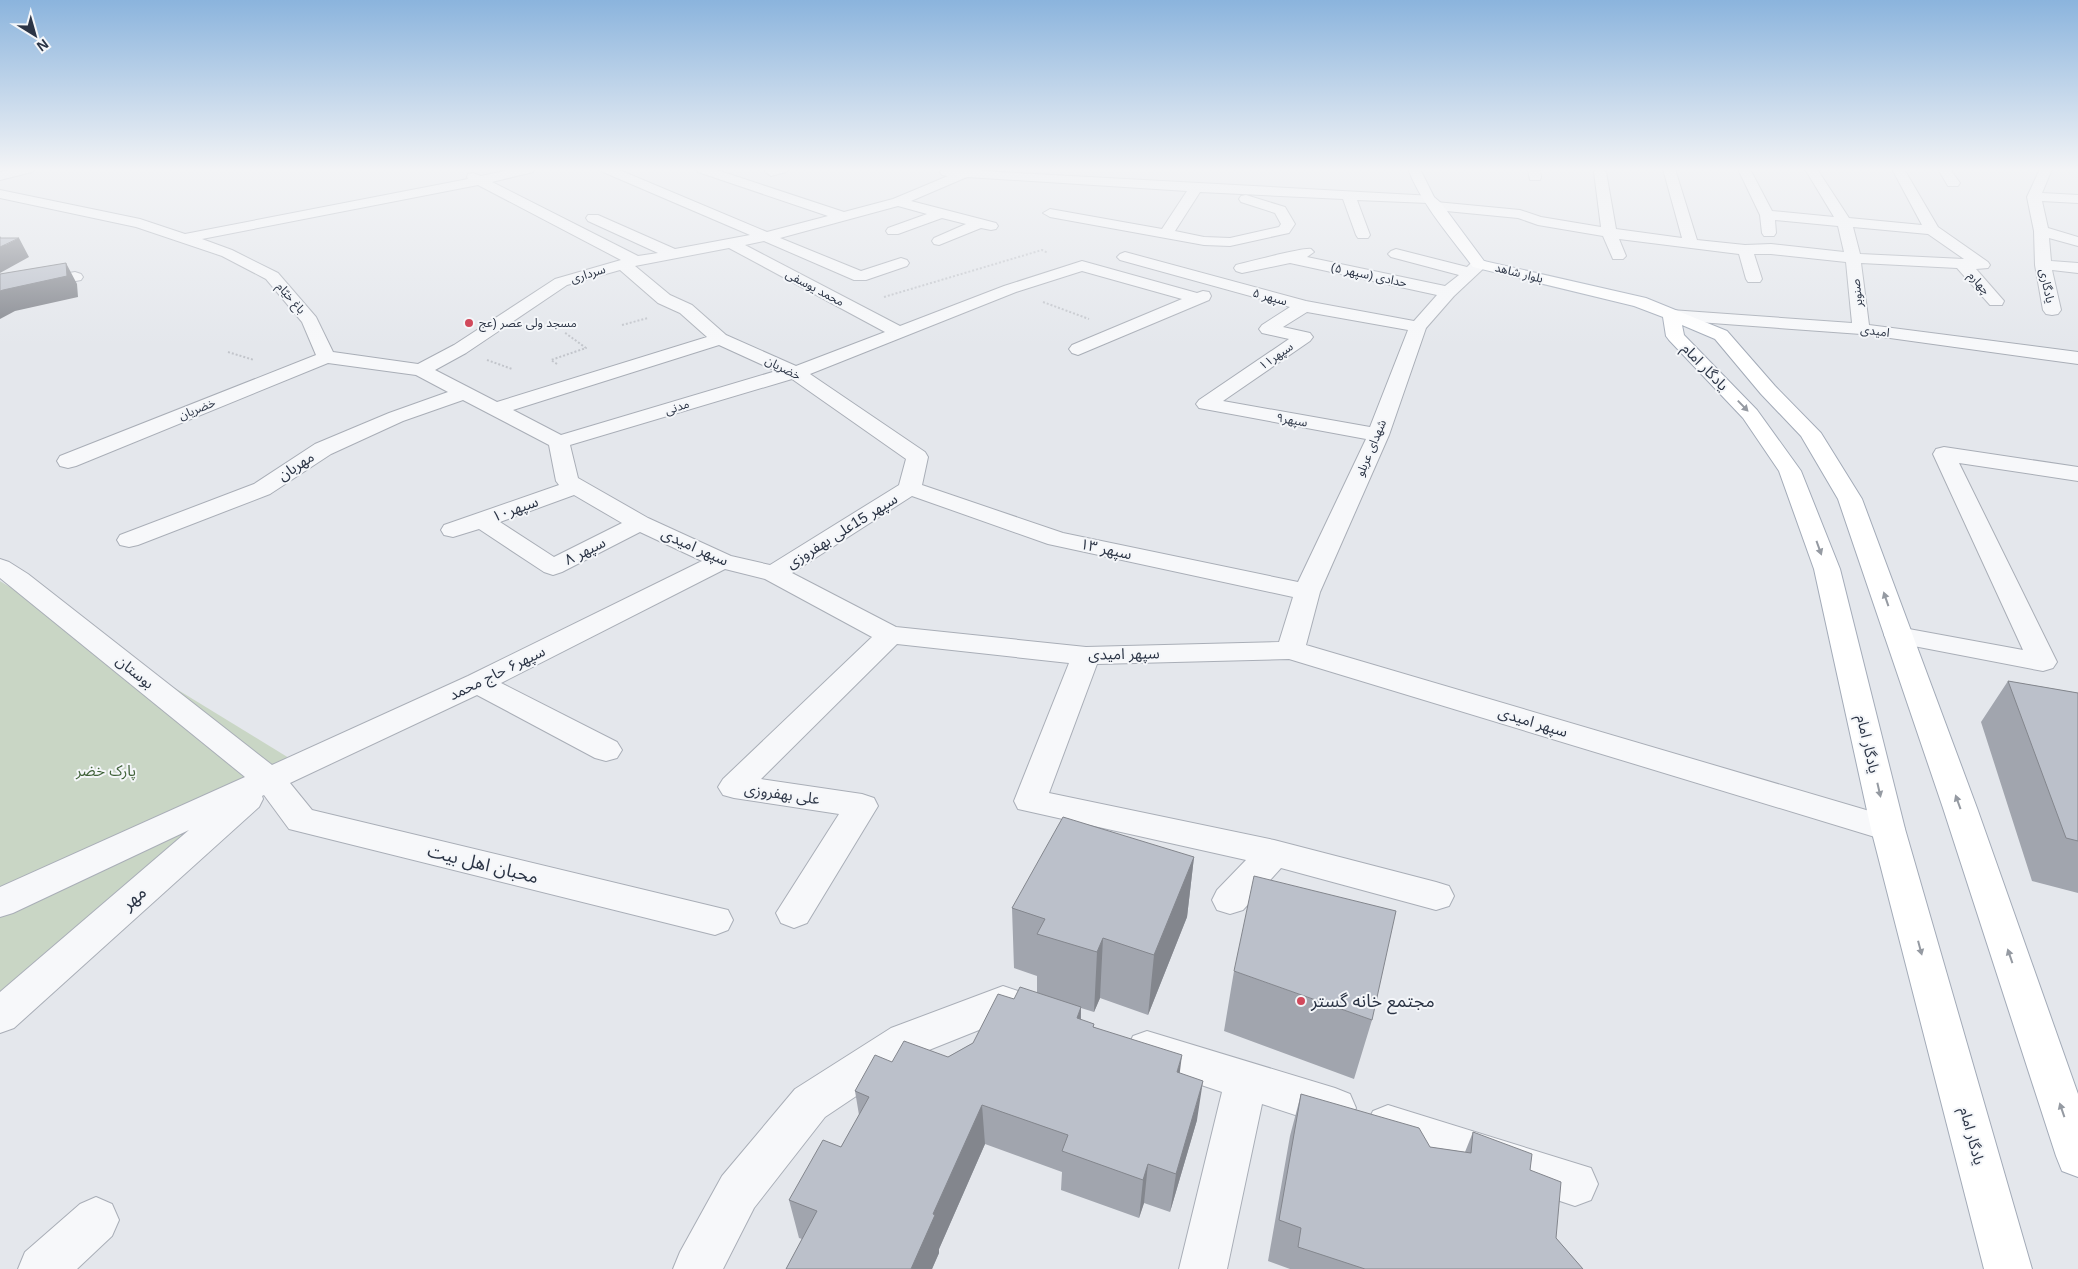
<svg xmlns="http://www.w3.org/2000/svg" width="2078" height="1269" viewBox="0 0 2078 1269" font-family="Arial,'Noto Sans Arabic',sans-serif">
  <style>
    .green { fill: #c9d6c5 }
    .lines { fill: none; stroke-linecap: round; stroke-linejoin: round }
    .minor-casing { stroke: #a9aeb7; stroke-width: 2 }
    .major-casing { stroke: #a3abb8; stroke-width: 2 }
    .path { stroke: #c2c5cb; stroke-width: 2; stroke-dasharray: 2 2; stroke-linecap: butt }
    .minor { fill: #f7f8fa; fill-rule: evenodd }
    .major { fill: #fff; fill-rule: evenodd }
    .wall { fill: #a1a5ae }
    .shaded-wall { fill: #83868d }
    .building { fill: #bbc0ca; stroke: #83868d }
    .oneway { fill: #959aa2 }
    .poi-dot { fill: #d1495b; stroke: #f4f6f9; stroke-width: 2 }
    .labels { text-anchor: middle; stroke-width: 4; stroke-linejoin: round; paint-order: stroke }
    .far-street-label { font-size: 12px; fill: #2b3445; stroke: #f4f6f9 }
    .far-poi-label { font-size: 12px; fill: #2b3445; stroke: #f4f6f9; text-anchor: start }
    .street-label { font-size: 15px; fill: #2b3445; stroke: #f4f6f9 }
    .park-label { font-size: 15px; fill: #3f6138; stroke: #f4f6f9 }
    .near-street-label { font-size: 18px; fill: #2b3445; stroke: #f4f6f9 }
    .near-poi-label { font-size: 18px; fill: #2b3445; stroke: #f4f6f9; text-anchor: start }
  </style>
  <rect width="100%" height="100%" fill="#e4e7ec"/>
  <path class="green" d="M0,581l289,177 -289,236z"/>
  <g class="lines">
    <defs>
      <path id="minor" d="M14,169h20l-2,3 -32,8v-8z
        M514,169h21l-2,3 -41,10 146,74 20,-3 -70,-32 -2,-3 2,-3h10l77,34 75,-14 -147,-63 -2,-3h16l150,63 61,-16 -130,-44 -2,-3h18l130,43 49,-13 55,-23 -6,-1 -2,-3 4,-3 489,27 2,3 -7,4 -71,-3 13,35 -2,3h-10l-2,-3 -13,-36 -143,-7 -25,39 29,6 26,1 49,-11 2,-3 -6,-11 -34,-11 -2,-3 2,-3 5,-1 39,12 10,17 -6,9 -5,1 -54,12 -26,-1 -154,-28 -7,-4 7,-4 112,20 25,-38 -220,-14 -56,24 85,22 2,3 -2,3 -5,1 -10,-2 -42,17 -5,-1 -2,-3 2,-3 32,-14 -24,-6 -44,16h-10l-2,-3 2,-3 39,-14 -29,-8 -118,32 81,33 40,-13 6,2 2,3 -2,3 -41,14h-12l-90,-39 -19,4 155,81 104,-40 78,-25 115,32 6,-2 6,1 2,4 -2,4 -131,55 -6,-2 -3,-4 3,-4 110,-46 -100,-28 -66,21 -206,82 115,78 3,5 -6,28 141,48 235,49 68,-143 -167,-31 -3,-4 3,-4 90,-61 -27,-6 -3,-4 3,-4 28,-18 -170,-47 -3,-3 3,-3 5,-2 181,49 108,20 23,-26 -147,-32 -48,10 -6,-2 -2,-3 2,-3c12,-3 69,-18 75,-16l3,3 -7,5 138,29 14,-11 -68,-18 -3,-3 3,-3 5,-2 71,18 6,-6h12l2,3 -2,3 -31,29 -28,32 -37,107 -69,157 -14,53 594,175 5,9 -5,9 -12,3 -599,-182 -192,5 -48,129 225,47 162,42 13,4 5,10 -5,10 -13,4 -155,-42 -38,42 -13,4 -13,-4 -5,-10 5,-10 29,-30 -228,-51 -4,-8 55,-138 -172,-19 -136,135 101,15 12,4 4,8 -71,117 -13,5 -13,-5 -5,-10 63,-99 -105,-16 -11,-3 -5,-8 5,-8 149,-142 -107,-58 -40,-10 -224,114 116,59 5,8 -5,8 -11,3 -11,-3 -118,-63 -187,88 22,27 416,100 5,10 -5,10 -13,5 -414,-103 -12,-3 -25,-34 -2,1 1,3 -4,8 -245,221 -14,5v-41l189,-162 -176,83 -13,4v-30l245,-110 -245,-199v-19l9,3 19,12 244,191 196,-89 234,-115 -62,-29 -78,40 -9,3 -9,-3 -65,-43 -26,8 -9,-2 -3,-5 3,-5 115,-40 -3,-4 -7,-36 -86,-45 -60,21 -72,33 -61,40 -132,51 -9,2 -9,-2 -3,-5 3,-5 134,-51 61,-40 74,-31 59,-21 -32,-17 -88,-12 -252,103 -8,2 -8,-2 -3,-5 3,-5 256,-101 -14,-33 -36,-43 -44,-23 -86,-29 -136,-29v-8l140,29 45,15 283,-55 -1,-2 1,-3 5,-1 8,3zM478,185l143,75 -66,19 -101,66 -36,19 -85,-12 -17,-35 -38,-44 -46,-23 -30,-11zM729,248l156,84 -89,34 -70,-31 -34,-30 -22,-10 -35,-29zM620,270l38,33 22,10 27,24 -210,65 -62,-32 31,-17 101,-68zM1307,312l101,18 -38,97 -147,-26 87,-60 3,-4 -3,-4 -27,-6zM719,345l57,26 -215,64 -48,-25zM792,379l114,80 -7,26 -129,80 -39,-9 -83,-38 -70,-40 -8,-33zM574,495l48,28 -68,34 -54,-35zM912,496l136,48 245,53 -14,45 -193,5 -190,-20 -104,-54z
        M767,169h21l-2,3 -15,4 -6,-4z
        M1528,169h12l1,8 -1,3h-10z
        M1596,169h6l4,3 10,57 66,9 -19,-69h12l22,71 48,5 26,-1 73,8 -6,-26 -63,-6 1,13 -2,3h-10l-2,-3 -2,-18 -22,-46h12l22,42 62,6 -29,-48h12l32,49 73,7 -30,-56h12l34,58 50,35 2,3 -2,3 -12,1 28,32 -2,4h-12l-33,-37 -96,-5 8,62 209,27v12l-217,-30 -190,-14 -6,-1 -3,-4 3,-4 6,-1 181,13 -6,-61 -75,-8h-17l8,25 -2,3h-12l-2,-3 -7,-25 -120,-15 7,17 -3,3h-10l-10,-23 -65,-11 -20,-7 -82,-8 -7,-4 7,-4 84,8 21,7 60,10 -7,-55zM1853,227l75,7 36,25 -104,-5z
        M1938,169h12l10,14 -2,3h-10z
        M2040,169h12l-10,24 36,2v8l-36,-2 6,27 30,9v9l-29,-8 2,23 27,2v10l-26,-3 9,40 -3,4 -6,1 -6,-1 -3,-4 -8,-45 -1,-34 -7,-34z
        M75,272l6,2 2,3 -2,3 -81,15v-10z
        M1944,447l134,20v14l-119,-18 98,199 -4,6 -10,3 -145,-28 -10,-2 -4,-6 4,-6 10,-2 125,23 -90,-196 3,-5z
        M1003,986l36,12 6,12 -6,12 -14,5 -21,-7 -85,34 -94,63 -71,91 -31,61h-50l7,-17 42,-76 73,-87 96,-61z
        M1147,1031l188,57 15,6 6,14 -6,14 -15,6 -73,-24 -35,165h-48l43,-177 -89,-30 -6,-13 6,-13z
        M1388,1105l203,63 7,16 -7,16 -16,6 -202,-67 -7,-14 7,-14z
        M96,1197l16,7 7,16 -7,16 -35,33h-59l7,-17 55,-48z"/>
      <path id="major" d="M966,169h17c-5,6 -17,10 -25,8l-1,-3z
        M1408,169h12l14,28 7,6 43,58 162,37 81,33 48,55 46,47 41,66 115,309 101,286v83l-16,-6 -6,-15 -113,-348 -105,-309 -37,-63 -40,-42 -46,-55 -33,-14 2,10 73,75 44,61 39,98 65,260 127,440h-48l-113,-440 -57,-260 -35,-98 -36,-53 -74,-78 -3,-4 -3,-19 -29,-11 -161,-39c-23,-31 -51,-62 -65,-98z"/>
    </defs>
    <use href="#minor" class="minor-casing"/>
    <use href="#major" class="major-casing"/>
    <path class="path" d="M884,297l158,-47 6,3
      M1043,302l46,17
      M622,325l26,-7
      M228,352l26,8
      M487,360l25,9
      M557,364l-6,-4 35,-12 -22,-16"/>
    <use href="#minor" class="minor"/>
    <use href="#major" class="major"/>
  </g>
  <path class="wall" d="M2008,681l70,12v200l-46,-12 -51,-159z
    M1194,857l-7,60 -39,98 -48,-17 -6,14 -13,-4v12l99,53 17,47 -27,92 -26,-9 -5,15 -78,-28 1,-18 -77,-28 -46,105v4l-7,16h-146l16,-30 -3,-1 -10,-38 52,-53 18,-32 -4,-24 37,-29 56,-5 25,-14 41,-44 23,-6v-17l-23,-8 -2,-60z
    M1234,971l138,49 -18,59 -130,-48z
    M1301,1094l129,53 35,5 8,-20 57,38 26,68 27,31h-293l-22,-8 22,-125z"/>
  <path class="shaded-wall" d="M0,236l5,9 14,-7 10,19 -29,16z
    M66,263l11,21 1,13 -63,14 -15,8v-28z
    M1194,857l-7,60 -39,98 6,-60z
    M1103,938l-3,60 -6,14 3,-60z
    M1081,1007l-1,40 -3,-29z
    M1182,1055l-5,40v-23z
    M1203,1081l-6,39 -27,92 6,-38z
    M982,1105l3,39 -46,105v4l-7,16h-21l22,-55z
    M1148,1164l-4,39 -5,15 4,-38z"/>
  <path class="building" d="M0,238h19l-19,9z
    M66,263l1,13 -64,14 -3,1v-17z
    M2008,681l70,12v148l-12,-3z
    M1063,817l131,40 -40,98 -51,-17 -6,14 -60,-18 8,-15 -33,-11z
    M1254,876l142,35 -24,109 -138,-49z
    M1020,987l61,20 -4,11 17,6 -1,3 89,28 -5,17 26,9 -27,93 -28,-10 -5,16 -81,-29 6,-16 -86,-30 -49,109 2,1 -24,54h-125l31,-58 -28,-11 34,-60 18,7 28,-50 -14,-6 20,-36 17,7 12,-21 44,16 25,-14 25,-49 16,5z
    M1301,1094l118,34 11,19 41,6 2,-21 59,22 -2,16 31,12 -5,56 27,31h-218l-67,-22 3,-19 -22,-8z"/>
  <defs><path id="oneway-solid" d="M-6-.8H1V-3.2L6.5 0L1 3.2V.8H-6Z" transform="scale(1.25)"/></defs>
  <g class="oneway">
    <use href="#oneway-solid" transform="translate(1743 406) rotate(46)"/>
    <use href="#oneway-solid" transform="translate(1819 548) rotate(70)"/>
    <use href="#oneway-solid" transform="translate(1886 599) rotate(-109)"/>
    <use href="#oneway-solid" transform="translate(1879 790) rotate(77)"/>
    <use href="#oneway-solid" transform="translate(1958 802) rotate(-110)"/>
    <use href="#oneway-solid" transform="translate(1920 948) rotate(75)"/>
    <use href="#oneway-solid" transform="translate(2010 956) rotate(-109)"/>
    <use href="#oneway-solid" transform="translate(2062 1110) rotate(-109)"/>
  </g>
  <linearGradient id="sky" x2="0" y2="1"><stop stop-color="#8bb4dd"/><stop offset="0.49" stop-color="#f3f4f6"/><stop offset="1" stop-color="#f3f4f6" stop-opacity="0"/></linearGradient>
  <rect width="2078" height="346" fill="url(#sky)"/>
  <g class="poi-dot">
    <circle cx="469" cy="323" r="5"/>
    <circle cx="1301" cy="1001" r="5"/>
  </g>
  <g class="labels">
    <g class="far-street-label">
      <text transform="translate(1519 273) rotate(14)" y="4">بلوار شاهد</text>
      <text transform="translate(588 274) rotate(-17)" y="4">سرداری</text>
      <text transform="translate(1369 275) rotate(12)" y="4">حدادی (سپهر ۵)</text>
      <text transform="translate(1979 283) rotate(48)" y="4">چهارم</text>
      <text transform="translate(2047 286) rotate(78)" y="4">یادگاری</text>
      <text transform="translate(815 288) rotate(28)" y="4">محمد یوسفی</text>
      <text transform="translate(1857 293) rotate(-96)" y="4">صنوبر</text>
      <text transform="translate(1270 297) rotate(15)" y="4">سپهر ۵</text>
      <text transform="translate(291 298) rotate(49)" y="4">باغ خیّام</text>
      <text transform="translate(1875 331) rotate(7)" y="4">امیدی</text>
      <text transform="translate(1276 356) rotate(-35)" y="4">سپهر۱۱</text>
      <text transform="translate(783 368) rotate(27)" y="4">خضریان</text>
      <text transform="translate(677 407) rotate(-18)" y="4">مدنی</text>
      <text transform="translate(197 409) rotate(-22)" y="4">خضریان</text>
      <text transform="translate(1292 420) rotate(10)" y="4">سپهر۹</text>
      <text transform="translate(1371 448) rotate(-67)" y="4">شهدای عربلو</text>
    </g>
    <g class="far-poi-label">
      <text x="479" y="327">مسجد ولی عصر (عج</text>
    </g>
    <g class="street-label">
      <text transform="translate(1705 367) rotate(46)" y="5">یادگار امام</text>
      <text transform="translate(296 466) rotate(-33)" y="5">مهربان</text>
      <text transform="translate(515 509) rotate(-20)" y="5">سپهر۱۰</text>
      <text transform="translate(842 531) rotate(-32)" y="5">سپهر 15علی بهفروزی</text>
      <text transform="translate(695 547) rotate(24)" y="5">سپهر امیدی</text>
      <text transform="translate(1106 549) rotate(12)" y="5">سپهر ۱۳</text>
      <text transform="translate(585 551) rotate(-27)" y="5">سپهر ۸</text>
      <text transform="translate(1124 654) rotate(-1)" y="5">سپهر امیدی</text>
      <text transform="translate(135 672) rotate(39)" y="5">بوستان</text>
      <text transform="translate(497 673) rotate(-26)" y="5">سپهر۶ حاج محمد</text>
      <text transform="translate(1533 722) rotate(17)" y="5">سپهر امیدی</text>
      <text transform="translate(1868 744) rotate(77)" y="5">یادگار امام</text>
      <text transform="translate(782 794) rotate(8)" y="5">علی بهفروزی</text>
      <text transform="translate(1972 1136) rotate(75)" y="5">یادگار امام</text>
    </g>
    <g class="park-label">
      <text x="106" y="776">پارک خضر</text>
    </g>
    <g class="near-street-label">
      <text transform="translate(483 864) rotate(14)" y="6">محبان اهل بیت</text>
      <text transform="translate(134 898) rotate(-41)" y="6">مهر</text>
    </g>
    <g class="near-poi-label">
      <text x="1311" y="1007">مجتمع خانه گستر</text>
    </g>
  </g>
  <g transform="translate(35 35) rotate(143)" stroke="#f4f6f9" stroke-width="4" paint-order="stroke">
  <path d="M0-4L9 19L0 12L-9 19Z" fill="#2b3445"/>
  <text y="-8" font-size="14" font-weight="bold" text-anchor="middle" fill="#2b3445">N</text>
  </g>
</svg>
